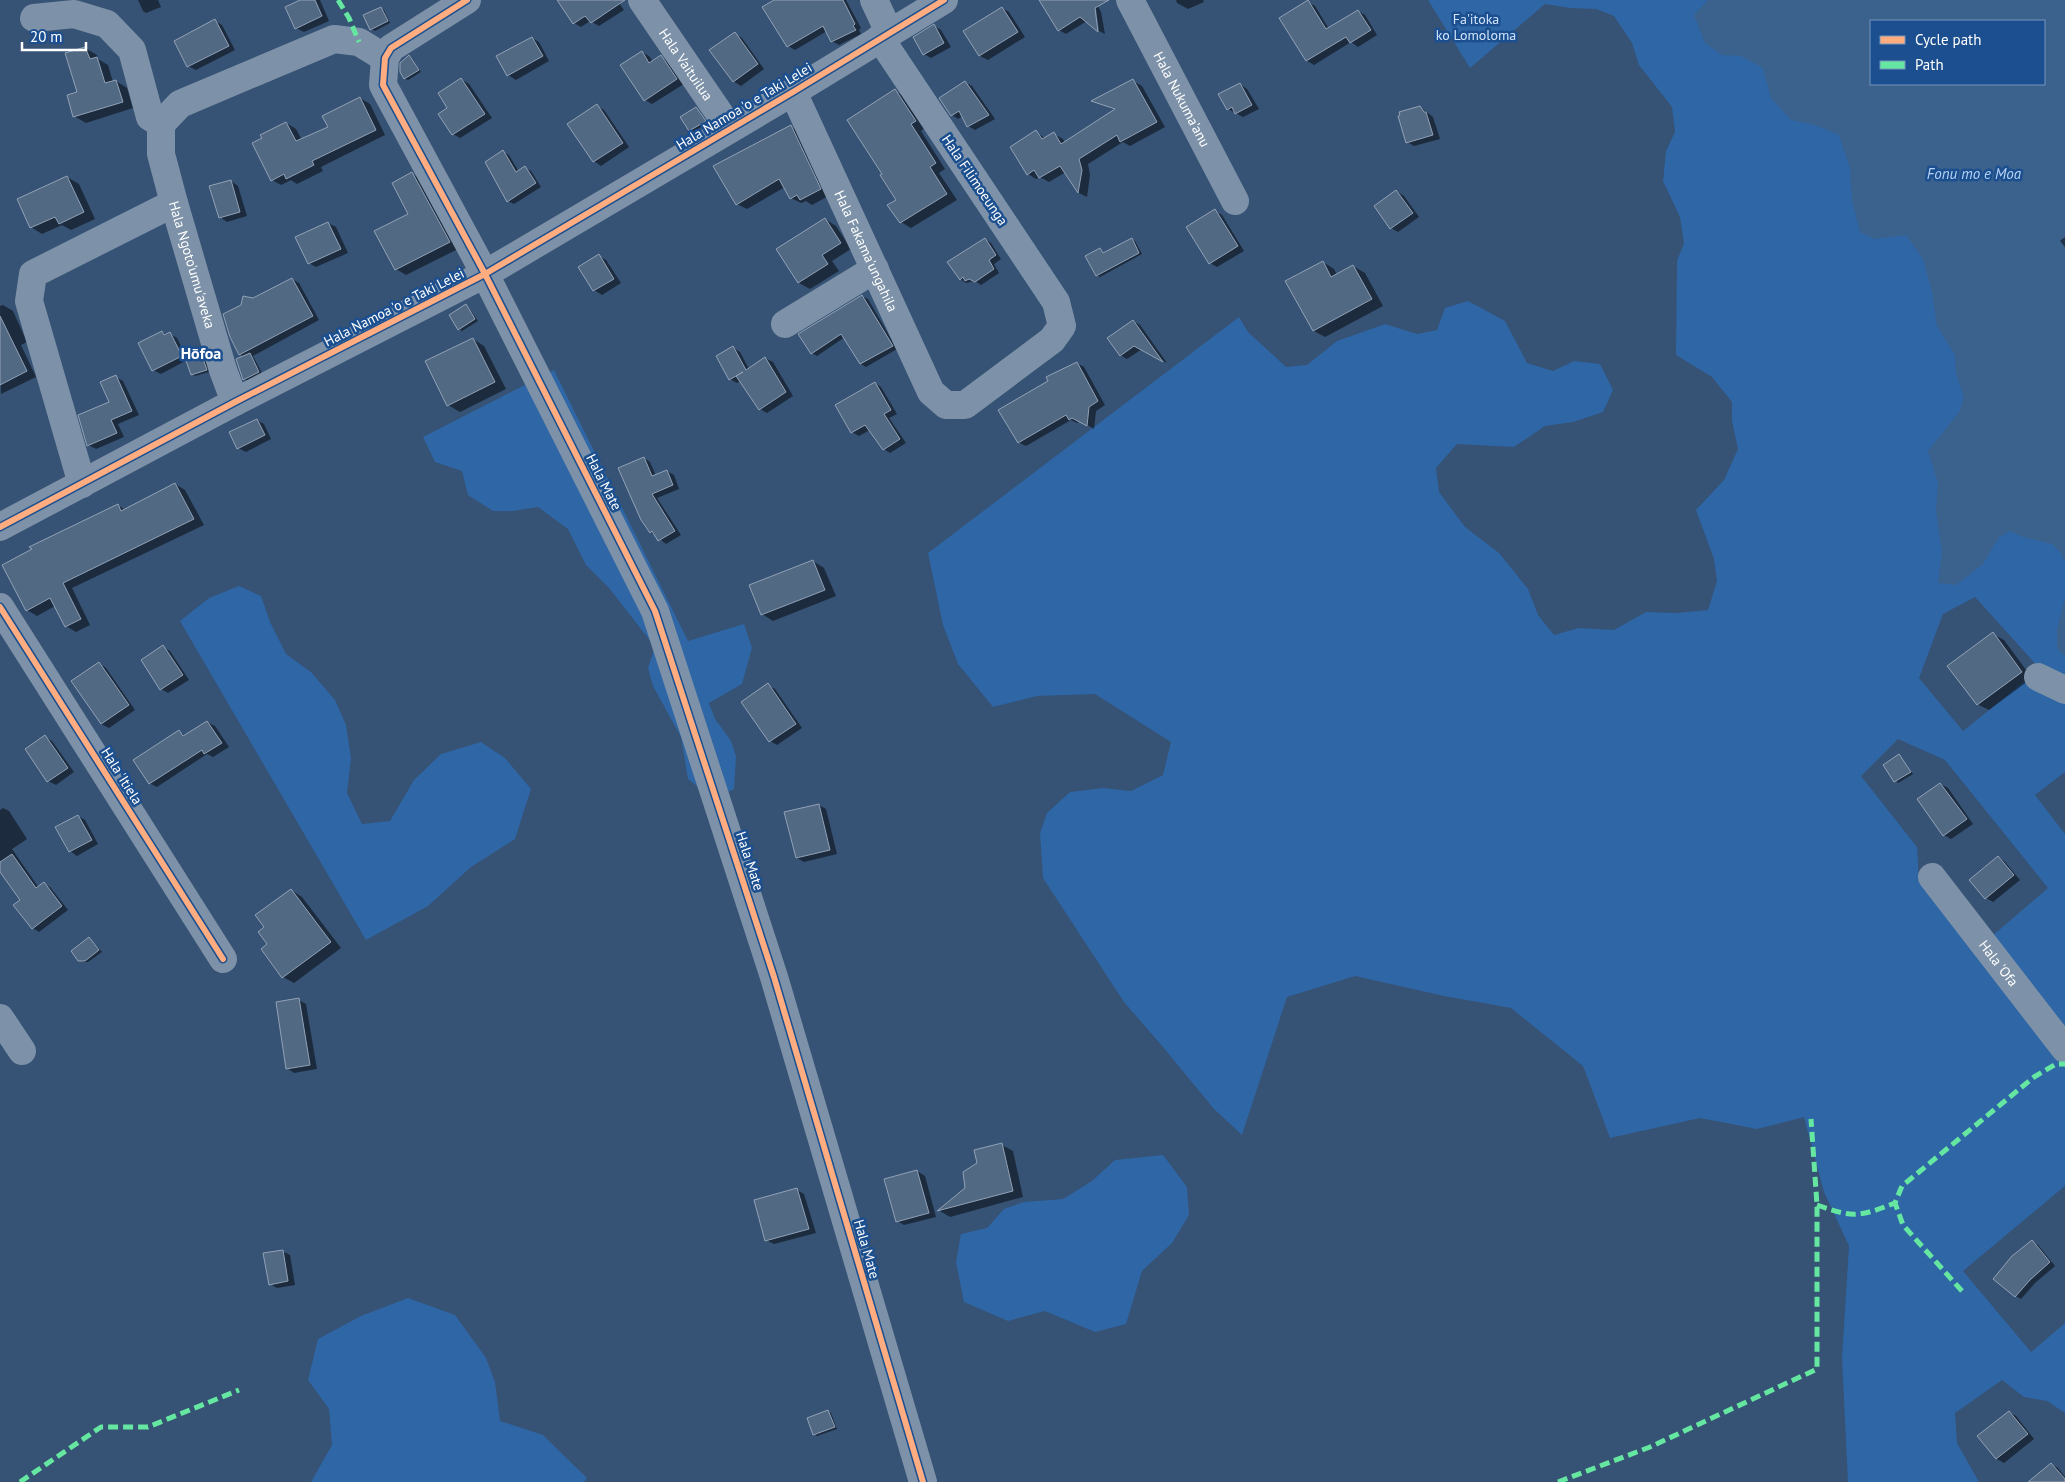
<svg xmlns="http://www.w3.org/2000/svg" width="2065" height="1482" viewBox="0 0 2065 1482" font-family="'PT Sans',sans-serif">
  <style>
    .green { fill: #2f66a5; fill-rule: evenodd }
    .water { fill: #3b618d; fill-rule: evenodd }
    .shadow { fill: #0007; fill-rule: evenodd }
    .building { fill: #526984; stroke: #92a2b6 }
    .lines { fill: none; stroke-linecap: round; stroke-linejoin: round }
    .minor { stroke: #7d92a8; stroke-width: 28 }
    .quiet { stroke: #66e7a1; stroke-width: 5; stroke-dasharray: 10 5; stroke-linecap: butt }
    .cycleway-casing { stroke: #1b4f8f; stroke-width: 9 }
    .cycleway { stroke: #ffac80; stroke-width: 6 }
    .labels { text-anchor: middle; stroke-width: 5; stroke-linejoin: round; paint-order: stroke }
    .park-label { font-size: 14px; fill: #cfe3fa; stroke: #1b4f8f }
    .street-label { font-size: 14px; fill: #fff; stroke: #1b4f8f }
    .water-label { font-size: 15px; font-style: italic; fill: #b5d3f5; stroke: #1b4f8f }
    .quarter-label { font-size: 16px; font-weight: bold; fill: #fff; stroke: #1b4f8f }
  </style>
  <rect width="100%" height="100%" fill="#365274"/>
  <path class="green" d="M1428,0h637v772l-30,23 30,39v198l-74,-95 57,-49 -103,-128 -47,-21 -37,37 56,71 2,33 146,182v124l-102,85 68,81 34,-29v90l-18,-12 -23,-4 -22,-17 -47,33 2,30 22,39h-131l-6,-124 7,-112 -25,-54 -20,-75 -47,12 -57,-11 -90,20 -27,-72 -72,-58 -67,-12 -89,-20 -68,21 -45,138 -28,-26 -51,-62 -39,-45 -81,-124 -3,-45 7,-20 23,-21 33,-4 28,3 32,-16 8,-33 -76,-48 -58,2 -44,11 -35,-43 -15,-39 -15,-72 311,-236 9,15 38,35 21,-2 30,-24 48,-17 32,10 20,-4 8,-22 23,-7 37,20 22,42 26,8 21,-10 26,3 13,26 -10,22 -30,10 -28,4 -31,21 -57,-3 -21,24 3,24 26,35 34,26 29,36 10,26 16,20 25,-7 35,2 32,-18 30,1 32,-3 9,-29 -3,-22 -18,-49 28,-30 14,-31 -6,-28v-19l-20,-25 -36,-22 1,-94 7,-18 -4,-26 -17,-36 3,-30 9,-19 -3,-25 -33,-42 -7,-22 -18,-27 -18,-7 -26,-1 -25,-4 -75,64zM1871,21h173v63h-173zM1975,597l65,72 -77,62 -44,-53 24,-64z
    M554,370l134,271 56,-17 8,24 -10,36 -33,19 6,16 16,22 5,15 -2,33 -21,10 -25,-20 -7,-42 -28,-51 -5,-18 7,-21 -46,-59 -23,-23 -18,-36 -30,-22 -25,4h-20l-25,-16 -6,-24 -27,-9 -12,-25z
    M239,586l22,10 9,26 16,32 25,18 24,28 11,25 5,33 -4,35 15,31 28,-3 24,-41 27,-26 40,-12 24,16 26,31 -16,50 -44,28 -43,39 -62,34 -186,-319 29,-23z
    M1163,1155l24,32 2,28 -17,28 -30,28 -16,53 -31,8 -50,-21 -37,10 -44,-19 -8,-40 5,-28 26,-6 17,-19 20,-7 39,-3 29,-18 23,-21z
    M408,1298l47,17 31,43 9,24 5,39 43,14 44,43 -3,4h-273l21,-37 -3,-36 -21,-29 10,-41 43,-23z"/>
  <path class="water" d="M1708,0h357v563l-4,-10 -9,-9 -29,-7 -13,-6 -11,6 -16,27 -27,21 -18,-2 4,-31 -6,-42 2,-27 -10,-32 32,-40 4,-14 -8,-24 -1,-18 -18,-29 -5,-34 -9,-33 -17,-24 -32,4 -14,-7 -8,-32 -2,-32 -11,-33 -24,-10 -24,-5 -20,-22 -8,-30 -22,-12 -19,-1 -17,-12 -11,-28zM2044,21v63h-173v-63z
    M2065,597v60l-8,-9v-18z"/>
  <path class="shadow" d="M138,0h20l3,7 -15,6 -3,-2z
    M303,0h17l9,21 -25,11 -8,-4z
    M560,0h57l7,10 -25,16 -9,-5 -9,6 -7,-4z
    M776,0h70l15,28 -2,2 2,4 -22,11 -7,-4 -5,-10 -32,19 -7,-4 -24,-39z
    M1040,0h54l-7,21 -21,13 -7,-4z
    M1176,0h27l1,2 -16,7 -11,-6z
    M1095,1l6,11 4,22 -6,-3z
    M1308,2l7,4 14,23 29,-18 7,4 12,20 -19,12 -7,-5 -37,23 -8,-5z
    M381,8l3,2 6,13 -15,8 -4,-2z
    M1002,8l7,4 16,25 -37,23 -8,-4 -15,-25z
    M215,21l7,4 13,25 -39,20 -8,-4z
    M934,26l7,4 10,17 -20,11 -7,-4z
    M735,34l7,4 22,31 -23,17 -8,-5z
    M532,38l7,4 10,19 -33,19 -8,-5 -10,-18z
    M85,48l12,7 1,4 10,6 5,17 3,-1 11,7 6,20 -47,15 -12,-7z
    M642,52l7,4 4,6 8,-5 7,4 16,23 -32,20 -7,-4z
    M410,56l11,16 -13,8 -4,-2z
    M461,79l8,5 23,34 -32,20 -7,-4 -13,-20 9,-6z
    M1133,81l9,5 23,41 -35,19 -7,-4 -35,22 2,11 -3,22 -8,-4 -13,-21 -17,10 -9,-5 -4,2 -8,-5 8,-42 10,7 8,-5 9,5 2,4 50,-33 -22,-9z
    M965,82l7,4 23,33 -20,11 -7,-4 -5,-10 -5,3 -6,-4z
    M1240,84l7,5 12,20 -16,8 -15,-8z
    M895,91l10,6 21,30 -5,4 24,38 -6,4 18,27 -46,28 -10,-6 -4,-22 -13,-26z
    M360,98l10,6 15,31 -64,32 2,4 -26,13 -6,-4 -10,5 -9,-5 14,-57 10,6 6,11 27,-13z
    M597,106l7,4 25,37 -28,19 -7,-5 -25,-37z
    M1420,107l13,10 7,22 -26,7 -7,-4z
    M696,109l12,14 -15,9 -3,-2 -8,-13z
    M791,127l10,6 29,62 -18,10 -6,-4 -5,2 -10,-5 -6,-11 -38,22 -10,-5z
    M503,152l6,3 10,17 6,-4 6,3 10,16 -27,17 -6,-3z
    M412,174l11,6 37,68 -54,27 -10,-6 14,-55z
    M67,177l12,7 16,35 -24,11 -9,-5 -20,9 -11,-7z
    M231,181l7,5 9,30 -20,6 -7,-5z
    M1396,191l8,5 15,21 -21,15 -7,-4z
    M1215,211l7,4 22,36 -27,16 -7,-4z
    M825,219l11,7 15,23 -19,12 7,10 -29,18 -11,-6z
    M328,223l8,4 12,26 -32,14 -7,-4z
    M2065,237v10l-5,-6z
    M985,239l6,4 10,16 -7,5 5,9 -18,12 -6,-4 -9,2 -6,-4z
    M1132,239l3,2 7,13 -42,23 -3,-2 3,-25 5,4z
    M599,256l7,4 15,23 -19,12 -8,-5 -14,-23z
    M1323,262l11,7 3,6 16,-9 12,7 18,33 -58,31 -11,-6z
    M292,279l7,4 20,37 -66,36 9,17 -14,8 -4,-2v-22l-4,-3 13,-54z
    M862,296l6,3 29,50 -31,18 -5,-3 -16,-27 -28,19 -5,-3z
    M3,305l10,6 14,31 -6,3 15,32 -35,17 -1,-88z
    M466,306l3,2 9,13 -16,10 -3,-2z
    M1133,321l7,4 27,38 -25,-14 -15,10 -7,-4z
    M162,332l5,3 3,-1 7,4 9,18 14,-5 3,2 6,19 -14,4 -3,-2 -5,-14 -26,14 -8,-4zM177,352l9,5v3l-10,-6z
    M473,339l11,7 22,43 -46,23 -12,-7z
    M733,348l7,4 9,17 16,-11 8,4 20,34 -26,17 -7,-4 -19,-28 -4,2 -7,-4z
    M1077,363l7,4 21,38 -9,6 -2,18 -14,-8 -3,2 -6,-3 -45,26 -8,-4 32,-60z
    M116,377l7,4 16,34 -21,9 6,13 -28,12 -8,-4 23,-42z
    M875,383l6,4 16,27 -8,4 17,25 -16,10 -6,-4 -14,-19 -11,6 -7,-4z
    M257,420l7,4 7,15 -25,13 -8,-4z
    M644,458l6,4 6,14 11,-5 7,4 5,14 -22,9 24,37 -15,9 -15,-12z
    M175,484l10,6 19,35 -132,63 18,37 -14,7 -10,-6 -11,-20 -18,10 -10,-6 91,-105 7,5z
    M813,561l11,7 12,28 -63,25 -11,-7z
    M1993,634l11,6 28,38 -43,32 -12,-6z
    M163,647l7,4 19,29 -21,13 -7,-4z
    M99,663l7,5 29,42 -26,18 -8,-4z
    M768,685l7,4 27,39 -25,17 -7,-4z
    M207,722l8,4 14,21 -16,10 -6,-3 -50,33 -8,-4 30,-51 7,4z
    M45,737l7,4 22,31 -18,13 -8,-4z
    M1899,756l14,18 -15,9 -14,-18z
    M1940,784l8,4 25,36 -22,15 -7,-4 -25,-35z
    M819,805l7,4 11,45 -33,8 -7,-4z
    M3,808l6,3 18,28 -15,10 27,39 5,-4 6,3 18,23 -29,22 -6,-4 -11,-27 -22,-31v-60z
    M78,816l7,4 13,24 -21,12 -7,-5z
    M1998,857l7,5 15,18 -27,22 -7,-4z
    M291,890l11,7 39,51 -47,35 -11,-6 -14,-32 -3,-18z
    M89,938l13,14 -14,10h-5l-4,-2z
    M299,1000l7,4 11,65 -23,4 -7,-5z
    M1002,1145l11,6 10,46 -73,20 -10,-6 26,-23z
    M917,1171l8,5 11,41 -32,8 -7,-4z
    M797,1190l7,4 12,39 -42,11 -8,-4z
    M2032,1242l6,3 17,21 -20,17 -14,16 -5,-3z
    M282,1251l8,4 5,30 -18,3 -7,-4z
    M828,1411l3,2 6,16 -20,7 -3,-2z
    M2009,1412l7,4 18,23 -30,24 -7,-4 -18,-23z
    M2051,1464l7,4 7,9v5h-28z"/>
  <path class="building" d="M300,0h15l7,16 -27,13 -10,-22z
    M557,0h68l-34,23 -6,-7 -12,8z
    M774,0h69l12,24 -2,2 3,4 -25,12 -8,-16 -36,21 -25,-40z
    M1039,0h70l-14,8 3,24 -18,-15 -22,14z
    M1308,0l18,29 32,-19 13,20 -21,13 -4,-6 -40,24 -27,-43z
    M381,7l7,14 -18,9 -7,-15z
    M1002,7l16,25 -39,24 -16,-25z
    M215,19l14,27 -42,21 -13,-26z
    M934,24l10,19 -21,12 -10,-18z
    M735,32l23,32 -25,18 -24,-32z
    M532,37l11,19 -36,20 -11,-20z
    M85,47l5,12 7,-2 8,26 11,-3 7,22 -50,15 -6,-22 10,-3 -12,-39z
    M642,51l7,12 12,-8 16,24 -33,22 -24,-36z
    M409,55l10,15 -15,9 -4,-7v-9z
    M461,78l24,36 -33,21 -14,-21 9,-6 -9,-15z
    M1133,79l24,43 -37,20 -3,-7 -38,24 3,11 -4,23 -18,-27 -21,12 -5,-8 -7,5 -17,-28 26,-17 6,9 12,-7 7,12 54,-35 -24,-8z
    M965,81l24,34 -22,12 -8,-16 -8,5 -12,-18z
    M1240,83l12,22 -17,9 -3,-7 -5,3 -9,-16z
    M895,89l21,32 -5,3 25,39 -6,4 17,27 -47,29 -13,-18 9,-5 -16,-25 2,-1 -35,-54z
    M360,97l16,33 -64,31 2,4 -28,14 -2,-5 -13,7 -19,-38 10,-5 -2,-3 26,-13 10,19 32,-14 -6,-11z
    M597,104l26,39 -30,19 -26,-38z
    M1420,106l4,6h2l7,23 -27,8 -8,-27 2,-1 -1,-3z
    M696,107l10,14 -17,10 -9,-14z
    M791,125l30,64 -21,11 -3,-5 -7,4 -11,-20 -43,26 -23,-39z
    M503,150l13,22 9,-6 11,17 -29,19 -22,-40z
    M412,172l38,70 -55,28 -21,-39 34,-17 -16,-31z
    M67,176l17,36 -25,12 -4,-7 -25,11 -13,-29z
    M231,180l9,32 -21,6 -10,-32z
    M1396,190l17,23 -23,16 -16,-23z
    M1215,209l23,37 -29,18 -23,-37z
    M825,218l16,25 -19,12 6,9 -30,19 -22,-34z
    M328,222l13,27 -33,15 -13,-27z
    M985,238l11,17 -7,5 5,9 -19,13 -6,-3 -4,2 -2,-4 -3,3 -13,-18z
    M1132,238l7,15 -43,23 -11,-20 15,-8 3,5z
    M599,254l15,25 -21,12 -15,-24z
    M1323,261l8,16 22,-12 19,34 -59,32 -28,-50z
    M292,278l21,38 -74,39 -9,-18 -7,-23 18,-9 2,-9 10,2z
    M862,295l31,51 -33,18 -19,-30 -30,20 -13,-20z
    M466,304l9,15 -17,11 -9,-15z
    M0,316l27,55 -27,14z
    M1133,320l30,42 -29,-16 -14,10 -13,-18z
    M162,331l2,4 6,-3 12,24 -30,15 -14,-28z
    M473,338l22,44 -48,24 -22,-45z
    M733,346l13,24 19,-13 21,35 -27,18 -23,-34 7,-4 -14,8 -13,-24z
    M200,350l7,20 -16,5 -7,-20z
    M250,353l9,19 -16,8 -7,-21z
    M1077,362l21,39 -9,6 -2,19 -15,-8 -3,2 -3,-5 -48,28 -20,-33 50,-29 -2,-4z
    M116,375l16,36 -21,9 6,13 -30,13 -9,-31 31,-13 -9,-20z
    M875,382l16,28 -7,4 16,25 -17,11 -18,-25 -14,8 -16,-28z
    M257,419l8,16 -28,14 -8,-17z
    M644,457l8,19 15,-6 6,15 -21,9 23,37 -17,10 -6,-10 -2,2 -9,-13 -23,-52z
    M175,483l19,36 -131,64 18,36 -16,8 -15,-29 -24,13 -24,-46 30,-16 -3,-2 89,-43 3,7z
    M813,560l12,30 -64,25 -12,-30z
    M1993,632l29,40 -45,33 -30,-39z
    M163,645l20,30 -23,15 -19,-30z
    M99,662l30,43 -28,19 -30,-43z
    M768,683l28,41 -27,18 -28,-40z
    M207,721l15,22 -18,11 -2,-4 -53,34 -16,-24 46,-30 4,6z
    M45,735l23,33 -21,14 -22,-33z
    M1899,754l12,18 -17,10 -11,-17z
    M1940,783l27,36 -24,17 -26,-37z
    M819,804l11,46 -34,8 -12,-46z
    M78,815l14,25 -23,12 -14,-25z
    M12,854l24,34 8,-6 18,24 -30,23 -19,-24 7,-5 -20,-28v-10z
    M1998,856l16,19 -29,24 -16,-19z
    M291,889l40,53 -49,36 -21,-29 6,-5 -9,-12 6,-5 -9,-12z
    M89,937l10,13 -14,11h-7l-7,-10z
    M299,998l11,67 -24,4 -10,-67z
    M1002,1143l11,48 -76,20 28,-23 -2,-16 14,-9 -3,-13z
    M917,1170l12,43 -33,9 -12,-43z
    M797,1188l12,41 -44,12 -11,-41z
    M2032,1240l18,22 -20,18 -15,17 -22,-18 19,-23z
    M283,1250l5,31 -19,4 -6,-32z
    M828,1410l7,17 -22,8 -6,-17z
    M2009,1411l19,23 -32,25 -19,-23z
    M2051,1463l14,16v3h-37z"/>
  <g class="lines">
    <g class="minor">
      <path d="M467,0l-76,48 -6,10 -2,27 102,189 170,337 119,366 149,505"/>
      <path id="s1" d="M642,0l88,129"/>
      <path d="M874,0l15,32"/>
      <path id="s2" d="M1130,0l105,201"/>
      <path d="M34,18l40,-4 33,10 25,26 18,67 11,7"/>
      <path id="s3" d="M793,92l138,300 15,13h19l87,-65 10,-14 -6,-24 -176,-264"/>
      <path id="s4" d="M161,124v30l13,49 49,167 12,32"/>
      <path d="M161,124l19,-20 154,-65 25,3 26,16"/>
      <path d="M785,324l90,-55"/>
      <path d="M82,484l-53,-183 4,-27 141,-71"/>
      <path d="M0,527l235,-125 250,-128 308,-182 151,-92"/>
      <path d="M0,607l223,352"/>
      <path d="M2038,677l27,13"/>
      <path id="s5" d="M1932,877l133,172"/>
      <path d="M0,1018l22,33"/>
    </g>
    <path class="quiet" d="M338,0l11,18 10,24
      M1817,1205c36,13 42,12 78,-2
      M1962,1291l-59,-66 -8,-22 7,-17 132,-109 22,-13h9
      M20,1482l81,-55h47l91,-37
      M1558,1482l92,-35 167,-78v-164l-6,-86"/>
    <defs>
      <path id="cycleway" d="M467,0l-76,48 -6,10 -2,27 102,189 170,337 119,366 149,505
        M0,527l235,-125 250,-128 308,-182 151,-92
        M0,607l223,352"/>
    </defs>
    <use href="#cycleway" class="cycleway-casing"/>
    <use href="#cycleway" class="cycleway"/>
  </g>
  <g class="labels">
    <g class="park-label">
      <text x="1476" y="24">Fa'itoka<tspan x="1476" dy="16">ko Lomoloma</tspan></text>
    </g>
    <g class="street-label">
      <text dy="5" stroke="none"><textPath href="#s1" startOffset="78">Hala Vaituilua</textPath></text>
      <text dy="5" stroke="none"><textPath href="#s2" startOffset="112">Hala Nukuma'anu</textPath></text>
      <text transform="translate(744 106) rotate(-31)" y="5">Hala Namoa 'o e Taki Lelei</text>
      <text transform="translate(975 180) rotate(56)" y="5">Hala Filimoeunga</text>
      <text dy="5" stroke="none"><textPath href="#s3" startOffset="175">Hala Fakama'ungahila</textPath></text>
      <text dy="5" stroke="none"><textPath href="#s4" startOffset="145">Hala Ngoto'umu'aveka</textPath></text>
      <text transform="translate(394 307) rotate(-27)" y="5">Hala Namoa 'o e Taki Lelei</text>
      <text transform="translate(604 482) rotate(63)" y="5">Hala Mate</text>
      <text transform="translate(122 776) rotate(58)" y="5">Hala 'Itiela</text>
      <text transform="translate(750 861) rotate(72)" y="5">Hala Mate</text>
      <text dy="5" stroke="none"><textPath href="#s5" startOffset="109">Hala 'Ofa</textPath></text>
      <text transform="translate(867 1249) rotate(74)" y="5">Hala Mate</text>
    </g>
    <g class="water-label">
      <text x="1974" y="179">Fonu mo e Moa</text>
    </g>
    <g class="quarter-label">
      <text x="201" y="359">Hōfoa</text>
    </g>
  </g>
  <rect x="1870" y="20" width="175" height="65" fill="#1b4f8f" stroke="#7695bc"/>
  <rect x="1880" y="36" width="25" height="8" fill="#ffac80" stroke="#7695bc"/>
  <text x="1915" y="45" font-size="15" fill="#ffffff">Cycle path</text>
  <rect x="1880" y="61" width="25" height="8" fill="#66e7a1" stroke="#7695bc"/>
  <text x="1915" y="70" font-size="15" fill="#ffffff">Path</text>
  <path d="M22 42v8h64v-8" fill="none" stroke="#ffffff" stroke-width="2.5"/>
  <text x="30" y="42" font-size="15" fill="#ffffff" stroke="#1b4f8f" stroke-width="4" paint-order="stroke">20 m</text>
</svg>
